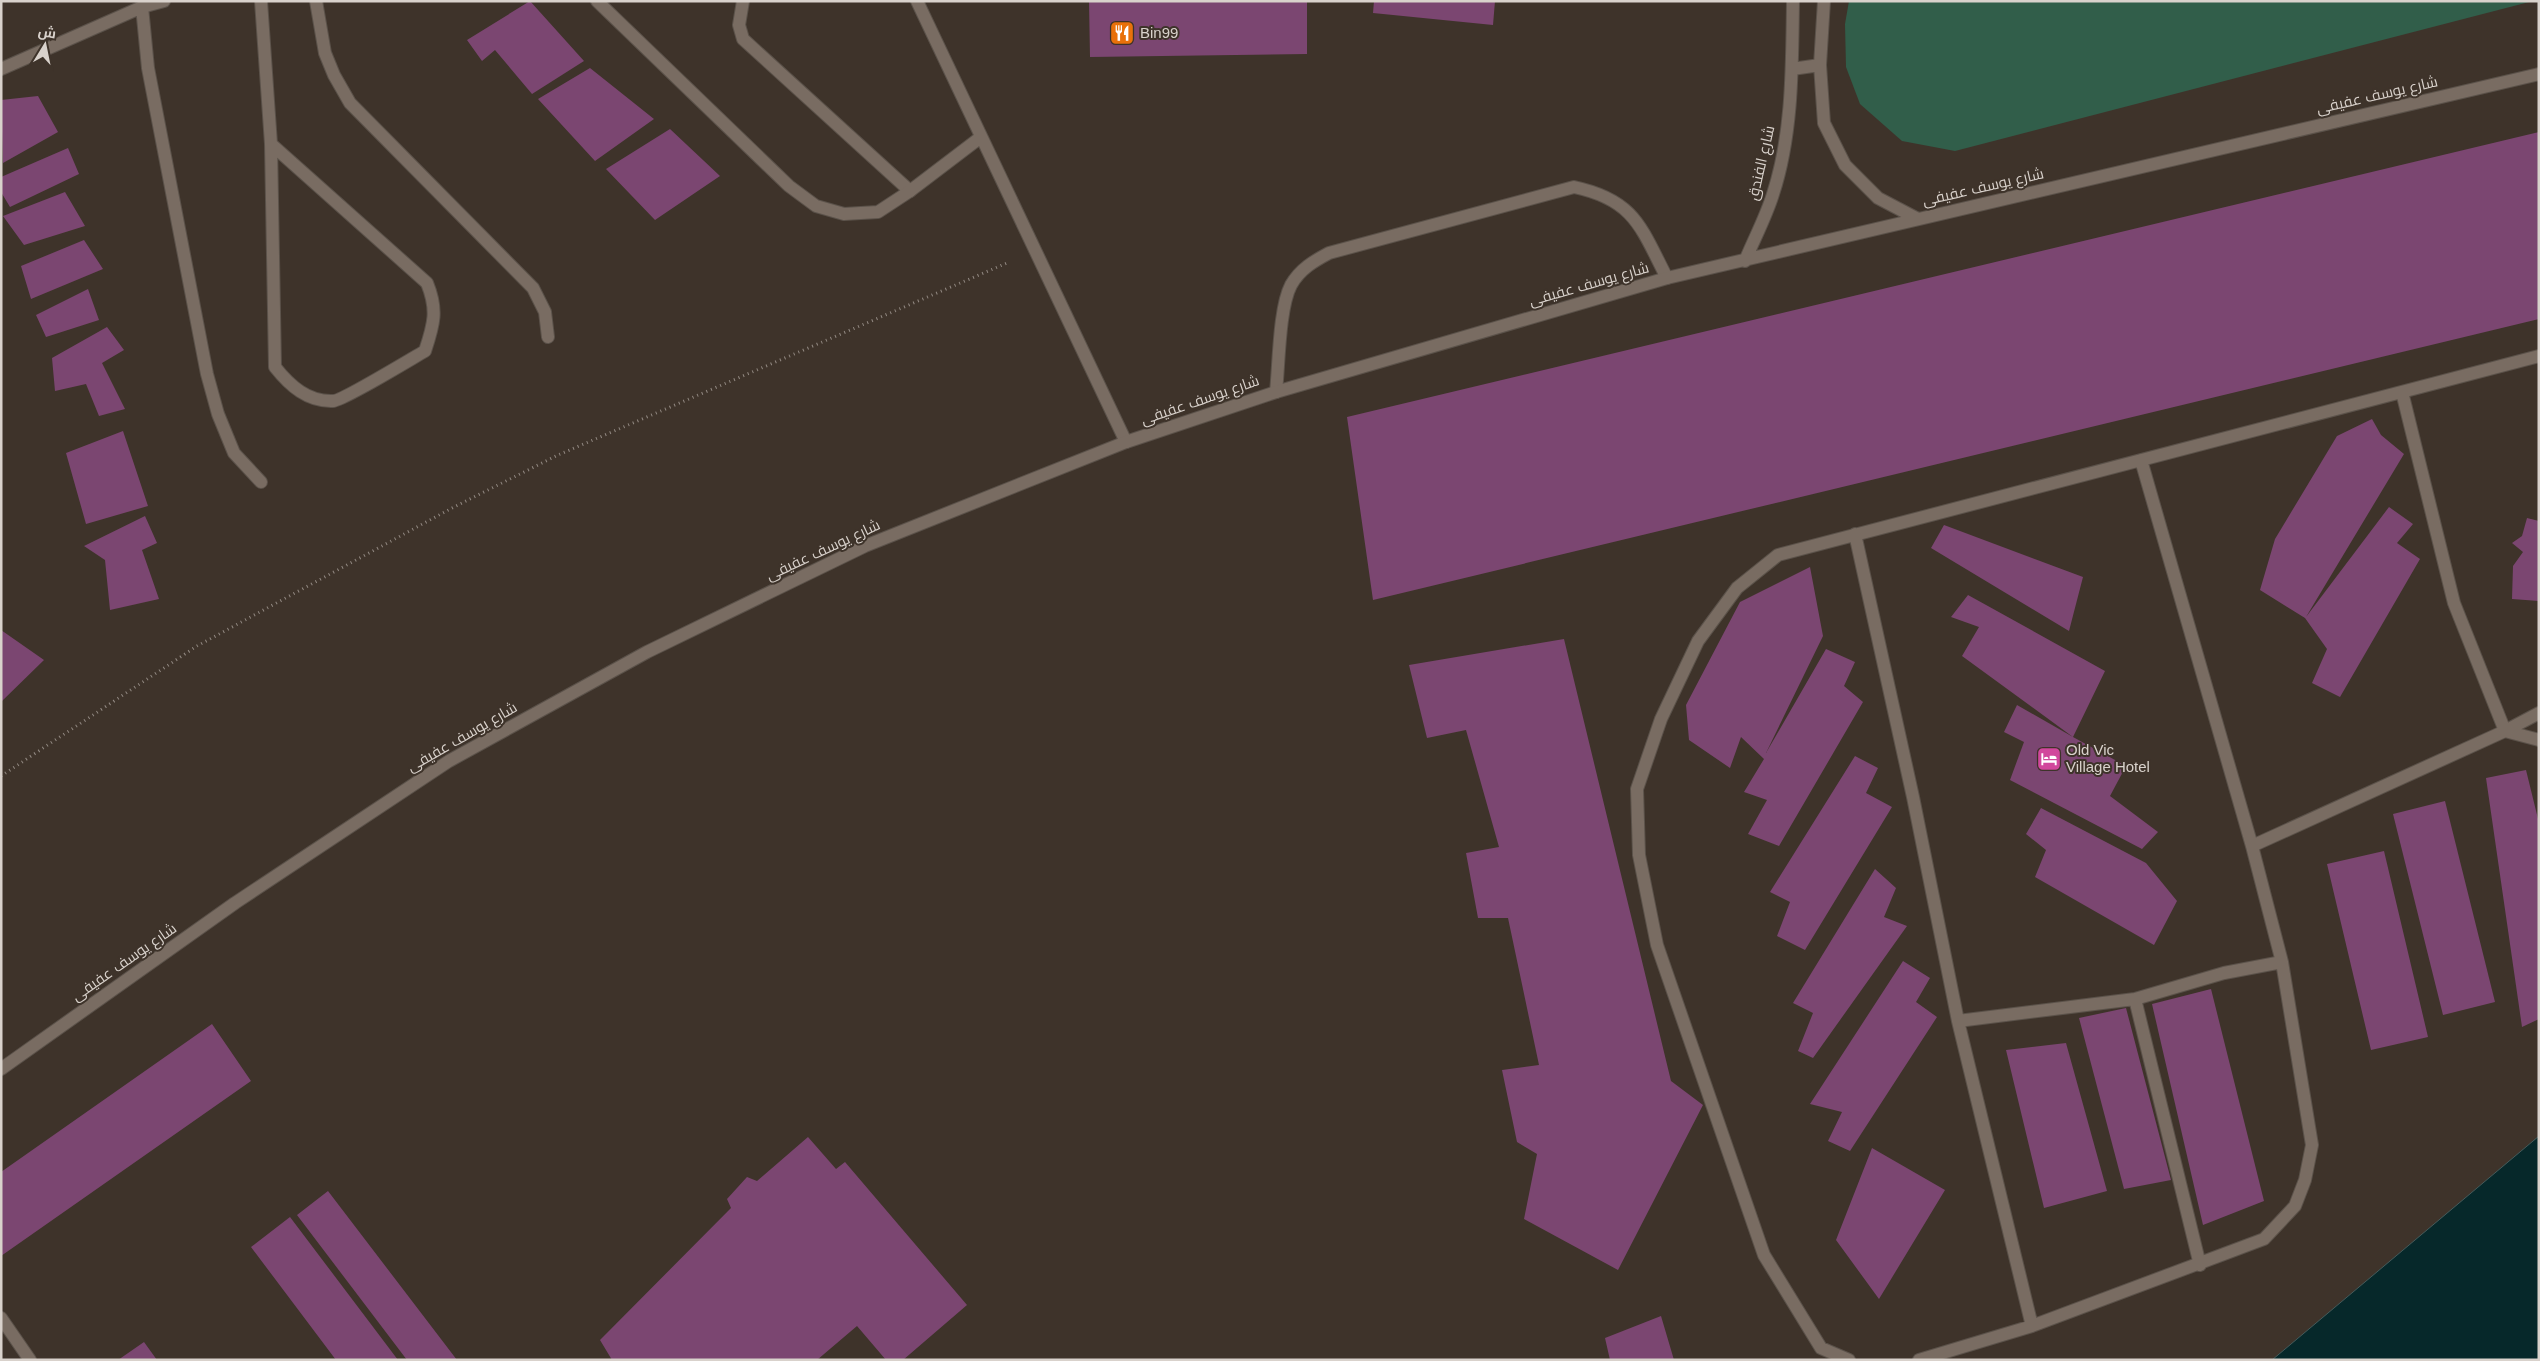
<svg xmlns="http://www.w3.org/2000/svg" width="2540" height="1361" viewBox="0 0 2540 1361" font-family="Helvetica,Cairo,sans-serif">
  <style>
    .green { fill: #315e4a }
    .water { fill: #06282a; stroke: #455b5b }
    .building { fill: #7b4671 }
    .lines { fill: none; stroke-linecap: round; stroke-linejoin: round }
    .lane-casing { stroke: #5b524a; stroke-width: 14 }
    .street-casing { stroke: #5b524a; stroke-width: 14 }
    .secondary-casing { stroke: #5b524a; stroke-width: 14 }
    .path { stroke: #938a83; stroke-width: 3; stroke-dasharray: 1 4; stroke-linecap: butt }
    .lane { stroke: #796c62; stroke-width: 12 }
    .street { stroke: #796c62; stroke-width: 12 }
    .secondary { stroke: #796c62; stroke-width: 12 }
    .labels { text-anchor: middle; stroke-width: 4; stroke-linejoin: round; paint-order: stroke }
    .poi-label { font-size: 15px; fill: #d9d2cc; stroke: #3e332a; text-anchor: start }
    .street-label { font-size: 15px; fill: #d9d2cc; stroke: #3e332a }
  </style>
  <rect width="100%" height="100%" fill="#3e332a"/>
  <path class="green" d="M1849,1h684l-578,150 -53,-10 -42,-37 -14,-37 -1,-43z"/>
  <path class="water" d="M2539,1136v224h-267z"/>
  <path class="building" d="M530,1l54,60 -52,33 -37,-44 -13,11 -15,-21z
    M1089,1h218v53l-217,3z
    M1374,1h121l-2,24 -120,-12z
    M590,68l64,51 -59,42 -57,-62z
    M38,96l20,36 -55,31 -2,-63z
    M670,129l50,47 -65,44 -49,-51z
    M2539,132v187l-1166,281 -26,-183z
    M68,148l11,26 -69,33 -9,-15v-15z
    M65,192l20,34 -61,19 -21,-29z
    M84,240l19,29 -72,30 -10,-33z
    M88,289l11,31 -53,17 -10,-22z
    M107,327l17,23 -22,13 23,46 -26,7 -13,-32 -31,7 -3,-33z
    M2372,419l9,16 23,19 -98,163 83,-110 24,17 -16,19 23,16 -80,138 -28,-14 15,-34 -22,-31 -45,-28 15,-51 62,-103z
    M123,431l25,75 -62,18 -20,-71z
    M145,516l12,27 -15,7 17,49 -49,11 -5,-50 -21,-14z
    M2527,518l12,3v80l-27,-2 1,-33 10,-14 -11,-9 10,-7z
    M1944,525l139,52 -14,54 -138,-83z
    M1810,567l13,69 -57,117 60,-104 29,13 -11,24 19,16 -84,144 -31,-12 19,-34 -23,-8 20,-33 -23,-22 -11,31 -41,-28 -3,-35 54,-103z
    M1968,595l137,76 -32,66 53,29 -16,30 48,36 -16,17 -132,-69 14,-38 -20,-10 13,-27 56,32 -111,-81 17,-29 -28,-10z
    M1,630l43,30 -43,42z
    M1564,639l107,442 32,24 -85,165 -94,-51 13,-65 -20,-12 -15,-72 37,-5 -31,-147h-30l-12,-65 33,-6 -33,-117 -39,8 -18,-73z
    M1855,756l23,12 -12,25 26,14 -87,143 -28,-14 13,-34 -20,-10z
    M2526,770l13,53v196l-17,8 -36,-249z
    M2445,801l50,201 -52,13 -50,-201z
    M2041,808l105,55 31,38 -23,44 -119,-68 11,-27 -20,-16z
    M2384,851l44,186 -57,13 -44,-186z
    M1875,869l21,19 -12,29 23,9 -94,132 -15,-7 15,-38 -20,-10z
    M1903,961l27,17 -14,24 21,15 -87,134 -22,-10 14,-29 -32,-8z
    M2211,989l53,212 -61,24 -51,-221z
    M2126,1008l45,172 -47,9 -45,-171z
    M212,1024l39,57 -250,175v-84z
    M2066,1043l41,148 -63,17 -38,-158z
    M808,1137l28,32 9,-7 122,143 -64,55h-17l-29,-34 -40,34h-205l-12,-20 131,-132 -4,-9 20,-22 10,4z
    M1872,1148l73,42 -66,109 -43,-59z
    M328,1191l129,169h-50l-110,-145z
    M290,1217l108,143h-62l-85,-113z
    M1661,1316l13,44h-64l-5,-22z
    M144,1342l13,18h-39z"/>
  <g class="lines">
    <defs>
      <path id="lane" d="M261,1l10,143
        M743,1l-4,24 4,14 167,152
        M271,144l156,139c11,27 7,41 -2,68 -14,8 -83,50 -92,50 -25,1 -43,-15 -58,-34z
        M1276,392c3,-28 3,-84 15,-107 9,-16 23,-24 38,-32l245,-66c61,13 67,41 93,91
        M2402,392l52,211 51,128
        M1855,534l58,263 45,224 74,305 232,-87 31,-33 10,-26 7,-35 -30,-183 -30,-116 -111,-386
        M2505,731l34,9
        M2252,846l253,-115 34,-18
        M2135,999l65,266
        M1958,1021l177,-22 89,-26 58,-11
        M1,1318l29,42
        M1849,1360l-28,-12 -57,-93 -107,-310 -18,-90 -2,-66 24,-70 37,-78 39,-53 41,-33 761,-199
        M1919,1360l113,-34"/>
      <path id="street" d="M316,1l9,52 9,22 16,28 183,185 12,24 3,25
        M597,1l192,185 27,20 28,8 34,-2 32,-21 71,-54
        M917,1l209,441
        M142,7l6,61 59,306 11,40 16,39 27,29
        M1,69l141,-62 22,-6"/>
      <path id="secondary" d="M1824,1l-4,64 4,58 21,42 33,33 40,21
        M1792,69l28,-4
        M1745,261c9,-22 21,-44 28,-67 20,-61 19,-129 20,-193
        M1,1069l234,-166 214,-142 198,-109 218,-106 261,-104 150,-50 391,-114 872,-204"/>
    </defs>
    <use href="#lane" class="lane-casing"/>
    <use href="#street" class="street-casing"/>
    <use href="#secondary" class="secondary-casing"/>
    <path class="path" d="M1,776l196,-130 257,-139 104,-52 449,-192"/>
    <use href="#lane" class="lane"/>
    <use href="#street" class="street"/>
    <use href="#secondary" class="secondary"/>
  </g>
  <defs>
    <symbol id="restaurant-square" viewBox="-11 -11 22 22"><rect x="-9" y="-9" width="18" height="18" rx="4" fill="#e8710a" stroke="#3e332a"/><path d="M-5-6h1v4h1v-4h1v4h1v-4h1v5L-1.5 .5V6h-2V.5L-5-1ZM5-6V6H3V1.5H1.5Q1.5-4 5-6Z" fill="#fff"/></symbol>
    <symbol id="hotel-square" viewBox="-11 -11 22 22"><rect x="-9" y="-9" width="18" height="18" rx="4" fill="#d1479c" stroke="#3e332a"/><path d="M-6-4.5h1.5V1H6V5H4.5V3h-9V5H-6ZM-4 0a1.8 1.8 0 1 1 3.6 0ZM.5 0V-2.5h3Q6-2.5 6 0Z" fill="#fff"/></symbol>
  </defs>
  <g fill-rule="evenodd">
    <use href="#restaurant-square" x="1108" y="19" width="28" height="28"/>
    <use href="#hotel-square" x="2035" y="745" width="28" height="28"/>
  </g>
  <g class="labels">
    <g class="poi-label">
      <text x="1140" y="38">Bin99</text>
      <text x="2066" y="755">Old Vic<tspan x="2066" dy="17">Village Hotel</tspan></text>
    </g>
    <g class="street-label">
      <text transform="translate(2377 95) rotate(-13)" y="5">شارع يوسف عفيفى</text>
      <text transform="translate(1761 163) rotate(-77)" y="5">شارع الفندق</text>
      <text transform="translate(1983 187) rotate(-13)" y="5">شارع يوسف عفيفى</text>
      <text transform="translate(1589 284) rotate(-16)" y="5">شارع يوسف عفيفى</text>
      <text transform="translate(1200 400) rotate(-19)" y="5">شارع يوسف عفيفى</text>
      <text transform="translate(823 550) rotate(-25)" y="5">شارع يوسف عفيفى</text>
      <text transform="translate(462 737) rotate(-30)" y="5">شارع يوسف عفيفى</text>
      <text transform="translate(124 962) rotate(-35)" y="5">شارع يوسف عفيفى</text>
    </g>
  </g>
  <rect width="2540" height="1361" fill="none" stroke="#d9d2cc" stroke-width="5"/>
  <g transform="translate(45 45) rotate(10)" stroke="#3e332a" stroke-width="4" paint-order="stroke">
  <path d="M0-4L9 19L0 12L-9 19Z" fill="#d9d2cc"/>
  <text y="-8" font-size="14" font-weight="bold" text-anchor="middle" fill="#d9d2cc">ش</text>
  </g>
</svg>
